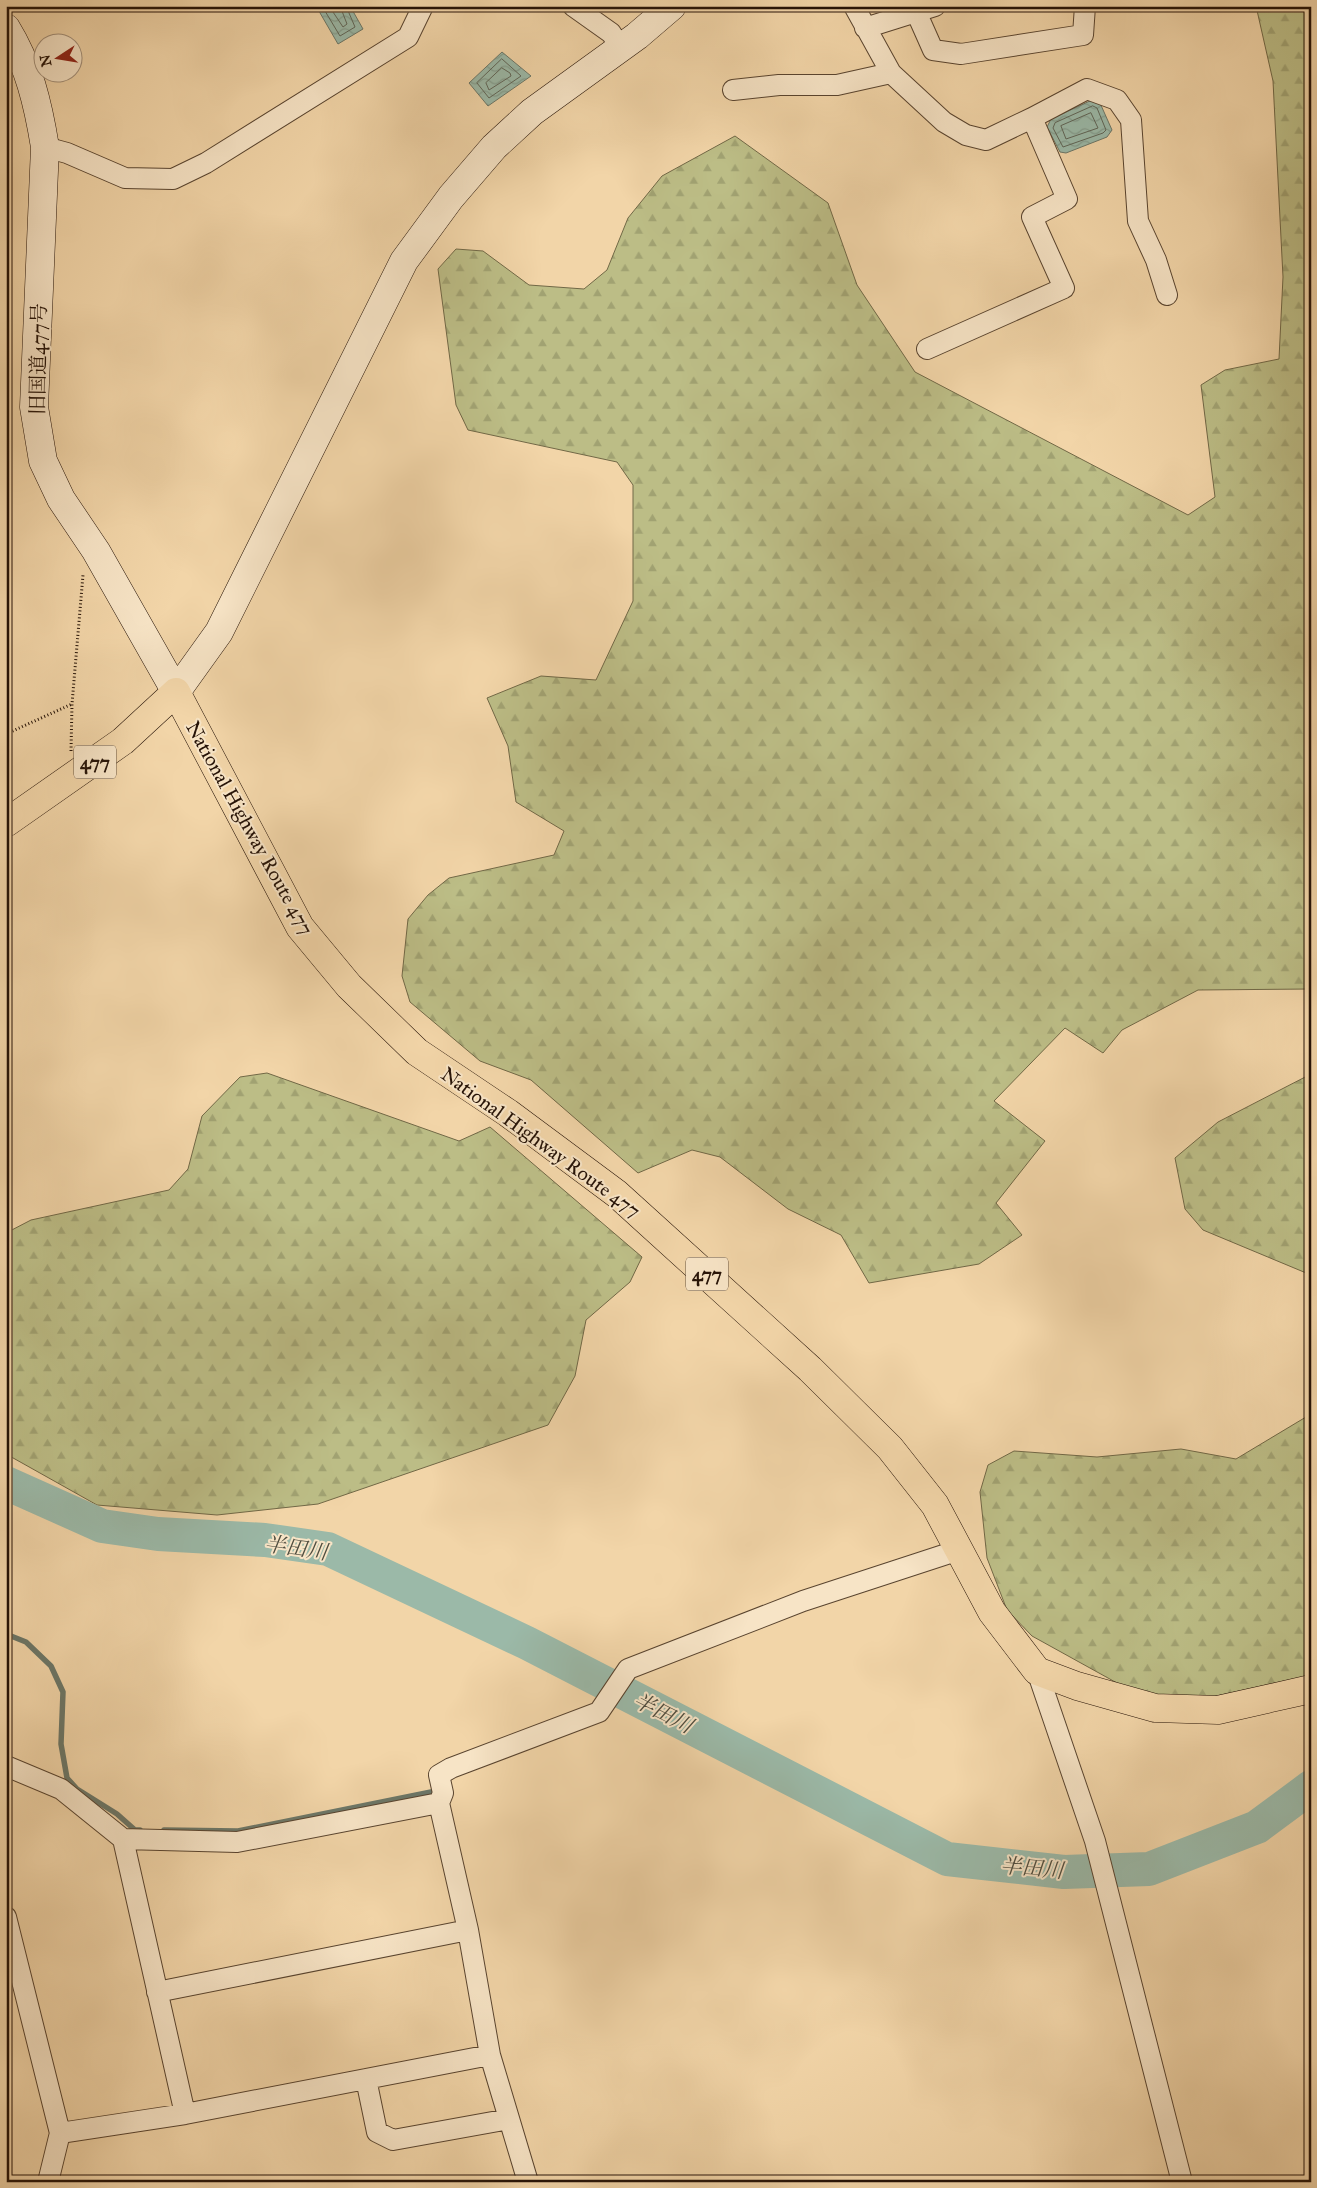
<svg xmlns="http://www.w3.org/2000/svg" width="1317" height="2188" viewBox="0 0 1317 2188" font-family="'IM FELL Great Primer','Noto Serif JP',serif">
  <style>
    .forest { fill: url(#forest-firs); stroke: #716846 }
    .water { fill: url(#water-waves); stroke: #6c7768 }
    .lines { fill: none; stroke-linecap: round; stroke-linejoin: round }
    .shore { stroke: #606658; stroke-width: 1 }
    .stream { stroke: #6c7768; stroke-width: 5.5 }
    .river { stroke: #9bb9a8; stroke-width: 34 }
    .street-casing { stroke: #59442f; stroke-width: 22 }
    .secondary-casing { stroke: #261307; stroke-width: 29 }
    .highway-casing { stroke: #261307; stroke-width: 29 }
    .path { stroke: #261307; stroke-width: 3; stroke-dasharray: 1 2.5; stroke-linecap: butt }
    .street { stroke: #f7e4c6; stroke-width: 20 }
    .secondary { stroke: #f7e4c6; stroke-width: 28 }
    .highway { stroke: #f2d5a8; stroke-width: 28 }
    .labels { text-anchor: middle; stroke-width: 4; stroke-linejoin: round; paint-order: stroke }
    .shield { fill: #f7e4c6; stroke: #655240; stroke-width: 1 }
    .shield-label { font-size: 19px; font-weight: bold; fill: #261307 }
    .street-label { font-size: 20px; fill: #261307; stroke: #f7e4c6 }
    .water-label { font-size: 21px; font-style: italic; fill: #4f4d3f; stroke: #f7e4c6 }
  </style>
  <defs>
    <pattern id="forest-firs" width="22" height="20" patternUnits="userSpaceOnUse" patternTransform="scale(1.25)"><rect width="22" height="20" fill="#bcbd86"/><path d="M5 1l3.5 6h-7zM16 11l3.5 6h-7z" fill="#a1a272"/></pattern>
    <pattern id="water-waves" width="16" height="10" patternUnits="userSpaceOnUse" patternTransform="scale(1.25)"><rect width="16" height="10" fill="#9bb9a8"/><path d="M0 5q4-4 8 0t8 0" fill="none" stroke="#859e8f"/></pattern>
  </defs>
  <rect width="100%" height="100%" fill="#f2d5a8"/>
  <filter id="stains"><feTurbulence type="fractalNoise" baseFrequency=".004" numOctaves="4"/><feColorMatrix values="0 0 0 0 .2 0 0 0 0 .09 0 0 0 0 .02 0 0 0 .5 -.17"/></filter>
  <radialGradient id="worn" r=".72"><stop offset=".6" stop-color="#630" stop-opacity="0"/><stop offset="1" stop-color="#630" stop-opacity=".3"/></radialGradient>
  <path class="forest" d="M1256,6h55v983l-113,1 -76,40 -19,23 -38,-25 -71,73 51,40 -49,62 26,32 -43,29 -110,19 -28,-48 -53,-26 -68,-52 -28,-7 -54,23 -107,-93 -51,-19 -70,-59 -8,-26 6,-57 20,-24 21,-17 105,-23 10,-24 -48,-29 -8,-56 -21,-48 54,-22 55,4 37,-79v-116l-16,-23 -149,-32 -12,-25 -18,-136 18,-20 27,2 46,34 55,4 23,-19 21,-52 34,-42 73,-40 93,67 29,82 58,87 273,143 27,-18 -14,-112 24,-15 54,-11 4,-82 -10,-196z
    M267,1073l192,68 31,-14 152,130 -12,25 -44,38 -11,56 -27,49 -230,79 -101,11 -120,-10 -91,-51v-221l25,-13 138,-30 19,-21 14,-53 38,-39z
    M1311,1074v201l-108,-45 -18,-21 -10,-51 43,-36z
    M1311,1414v261l-99,22 -66,2 -114,-63 -25,-26 -20,-52 -7,-66 8,-27 26,-14 83,6 84,-8 55,10z"/>
  <path class="water" d="M316,6h34l13,23 -25,15z
    M502,52l29,24 -43,30 -19,-23z
    M1092,100l8,3 12,27 -5,7 -41,16 -6,-1 -13,-25 4,-8z"/>
  <g class="lines">
    <path class="shore" d="M322,6l18,30 15,-9 -9,-21
      M329,6l14,21 4,-3 -7,-18
      M502,59l19,17 -32,22 -12,-15z
      M502,68l8,5 1,3 -22,14 -3,-7z
      M1093,106l4,2 9,22 -3,3 -40,14 -10,-19 2,-5z
      M1091,113l7,15 -32,11 -5,-13z"/>
    <path class="stream" d="M6,1634l20,8 25,24 12,26 -2,52 6,34 10,11 40,25 18,16h5
      M164,1830l74,1 198,-40"/>
    <path class="river" d="M6,1483l96,43 56,8 107,6 63,9 199,94 420,216 117,13 85,-3 108,-42 54,-40"/>
    <defs>
      <path id="street" d="M573,6l38,27 10,15
        M854,6l37,67 53,49 22,13 20,5 46,-22 35,81 -35,18 32,71 -137,61
        M917,14l16,36 28,4 122,-19 2,-29
        M865,28l70,-22
        M733,90l46,-5h58l54,-12
        M1032,118l55,-29 30,11 14,20 7,101 18,39 11,35
        M45,147l22,6 58,25 48,1 33,-16 202,-126 15,-31
        M1037,1671l58,170 87,341
        M6,1766l55,23 62,50 114,3 202,-39
        M123,1839l62,275
        M6,1917l54,216 -12,49
        M157,1992l311,-62
        M366,2079l11,53 16,8 116,-21
        M60,2133l125,-19 305,-59
        M528,2182l-38,-127 -22,-125 -29,-127 4,-10 -4,-18 12,-7 148,-56 29,-43 175,-68 156,-51"/>
      <path id="secondary" d="M6,28c23,37 32,76 39,119l-11,260 9,54 18,38 35,52 80,141 43,-60 185,-371 47,-64 43,-50 38,-35 105,-76 35,-30"/>
      <path id="highway" d="M6,823l117,-82 53,-49 124,235 49,59 68,66 91,61 109,81 193,175 80,79 45,57 57,107 45,59 40,15 78,22 63,2 93,-21"/>
    </defs>
    <use href="#street" class="street-casing"/>
    <use href="#secondary" class="secondary-casing"/>
    <use href="#highway" class="highway-casing"/>
    <path class="path" d="M6,734l66,-30
      M71,751l1,-47 11,-129"/>
    <use href="#street" class="street"/>
    <use href="#secondary" class="secondary"/>
    <use href="#highway" class="highway"/>
  </g>
  <g class="labels">
    <g class="shield">
      <rect x="74" y="745.5" width="42" height="33" rx="4"/>
      <rect x="686" y="1257.5" width="42" height="33" rx="4"/>
    </g>
    <g class="shield-label">
      <text x="95" y="769">477</text>
      <text x="707" y="1281">477</text>
    </g>
    <g class="street-label">
      <text transform="translate(38 359) rotate(-89)" y="7">旧国道477号</text>
      <text transform="translate(250 828) rotate(61)" y="7">National Highway Route 477</text>
      <text transform="translate(541 1142) rotate(36)" y="7">National Highway Route 477</text>
    </g>
    <g class="water-label">
      <text transform="translate(296 1548) rotate(8)" y="7">半田川</text>
      <text transform="translate(663 1713) rotate(27)" y="7">半田川</text>
      <text transform="translate(1032 1868) rotate(5)" y="7">半田川</text>
    </g>
  </g>
  <rect width="1317" height="2188" fill="none" stroke="#f2d5a8" stroke-width="25"/>
  <rect x="8" y="8" width="1302" height="2173" fill="none" stroke="#261307" stroke-width="2.5"/>
  <rect x="12" y="12" width="1292" height="2163" fill="none" stroke="#261307"/>
  <g transform="translate(58 58) rotate(258)"><circle r="24" fill="#f7e4c6" stroke="#a3907a"/>
  <path d="M0-4L9 19L0 12L-9 19Z" fill="#8f2418"/>
  <text y="-8" font-size="14" font-weight="bold" text-anchor="middle" fill="#261307">N</text>
  </g>
  <rect width="100%" height="100%" filter="url(#stains)"/>
  <rect width="100%" height="100%" fill="url(#worn)"/>
</svg>
